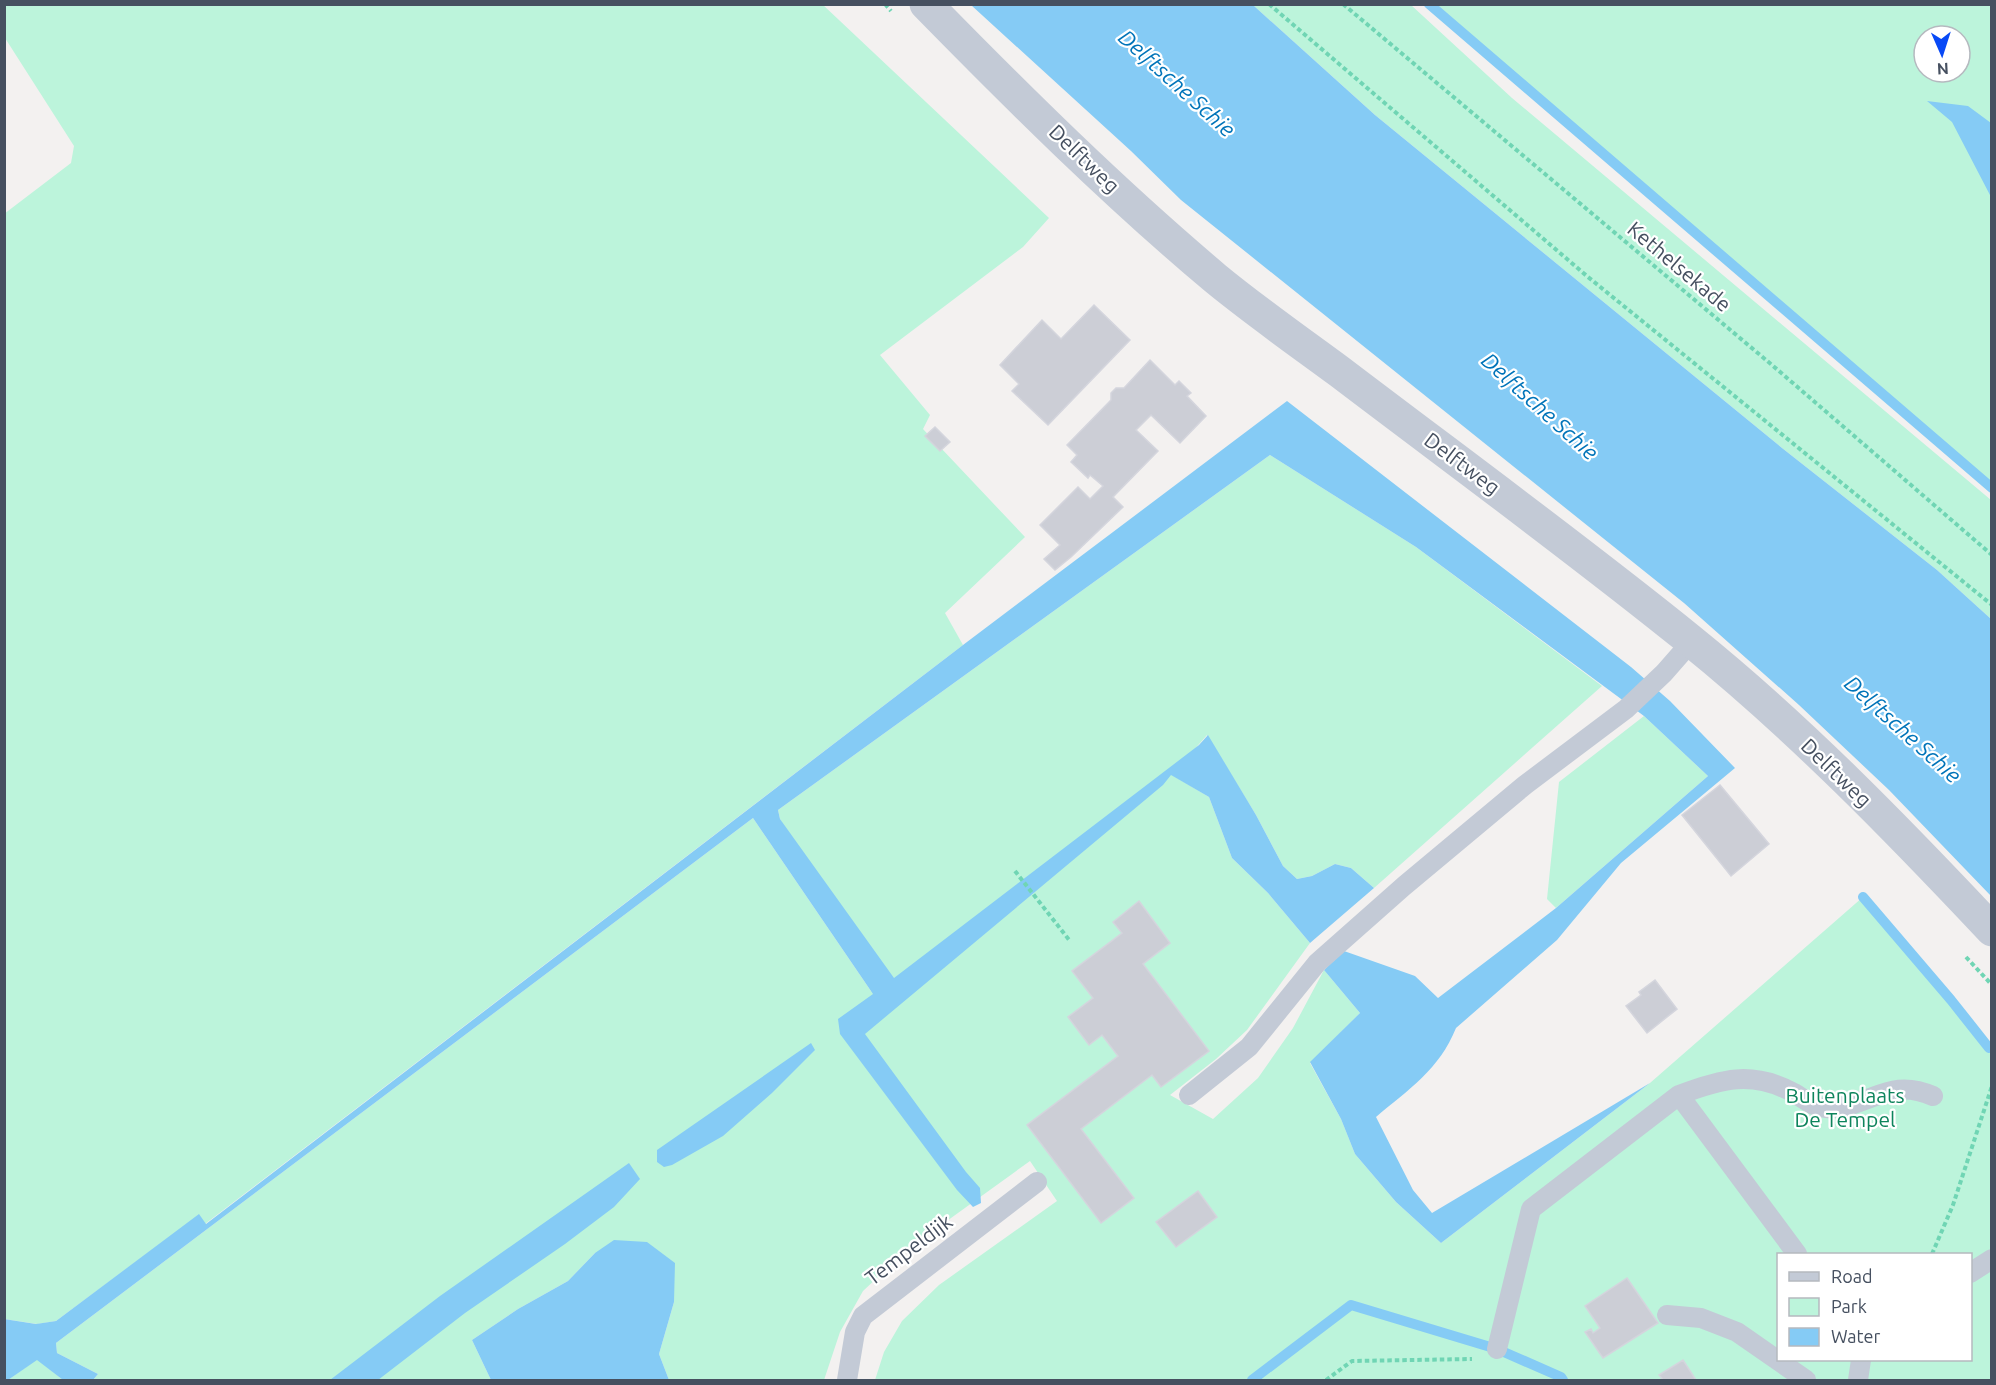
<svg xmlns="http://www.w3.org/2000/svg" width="1996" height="1385" viewBox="0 0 1996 1385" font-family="Ubuntu,sans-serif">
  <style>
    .green { fill: #bcf4db; fill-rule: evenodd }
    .water { fill: #85cbf5 }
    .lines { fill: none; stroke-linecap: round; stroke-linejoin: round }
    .stream { stroke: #85cbf5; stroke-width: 10 }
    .building { fill: #ccced6; stroke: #d4d5dd; stroke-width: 1.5 }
    .path { stroke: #70d5b4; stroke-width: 4; stroke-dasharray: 4.5 3; stroke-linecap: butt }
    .service { stroke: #c3cad6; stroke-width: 20 }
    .tertiary { stroke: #c3cad6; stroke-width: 33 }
    .labels { text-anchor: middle; stroke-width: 4.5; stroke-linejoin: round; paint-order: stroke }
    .street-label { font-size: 21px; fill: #465060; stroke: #fff }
    .park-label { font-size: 21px; fill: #0e845c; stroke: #fff }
    .water-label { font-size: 22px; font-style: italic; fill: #0074b9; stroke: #fff }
  </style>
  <rect width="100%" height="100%" fill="#f3f1f0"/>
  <path class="green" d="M822,4l227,214 -26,29 -143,108 50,60 -7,14 102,108 -80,76 18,32 -758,579 -6,-9 -143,106 -19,3 -33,-5v-1105l67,-51 3,-17 -69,-108v-33z
    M1253,5h158l101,93 479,402v119l-54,-49 -155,-122 -407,-333z
    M1429,5h562v483zM1924,36h36v36h-36z
    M1270,455l146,92 186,139 -228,202 -23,-20 -16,-4 -23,12 -15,3 -14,-13 -27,-51 -49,-80 -35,40 37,22 23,61 36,35 42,50 -63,87 -31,29 -46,36 43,24 45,-41 35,-50 31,-58 36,43 -50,50 31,56 14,35 41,48 45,41 209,-160 213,-186 88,103 40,51v329h-1116l9,-28 18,-31 37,-36 118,-84 -27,-40 -122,88 -45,42 -23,41 -16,48h-155l-10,-26 15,-52 -79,-49 -27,28 -50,28 -46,31 19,40h-398l5,-6 -41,-21 -1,-10 697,-525 120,176 -93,-175 -2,-9zM1778,1254h192v106h-192z
    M1644,716l64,60 -152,132 -9,-9 12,-117z
    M37,1359l26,21h-55z"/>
  <path class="water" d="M971,5h282l122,110 407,333 155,122 54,49v277l-102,-106 -90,-85 -115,-102 -503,-403 -50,-49z
    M1927,101l41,5 23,17v74l-39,-75z
    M1287,401l344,266 39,34 65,67 -114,95 -64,77 -101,88c-17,42 -47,61 -80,89l37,73 19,23 218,-130 -209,160 -45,-41 -41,-48 -14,-35 -31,-57 50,-49 -36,-43 20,-19 71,25 23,22 118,-90 152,-132 -64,-60 -228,-169 -146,-92 -492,355 2,9 114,159 305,-233 9,-10 48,80 27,51 14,13 15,-3 23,-12 16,4 23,20 -64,55 -42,-50 -36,-35 -23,-61 -38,-22 -8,10 -298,249 101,138 14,16 1,15 -8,4 -16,-17 -117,-156 -2,-15 35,-25 -120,-176 -697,525 1,10 41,21 -5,6h-30l-26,-20 -29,20h-3l-1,-61 32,5 20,-3 143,-107 7,10 757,-579z
    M811,1043l4,7 -43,43 -49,43 -51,29 -8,2 -7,-5v-12z
    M629,1163l11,16 -26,28 -49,37 -100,69 -87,67h-48l110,-84z
    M614,1240l33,2 28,21 -1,39 -15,52 10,26h-178l-19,-40 46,-31 50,-28 27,-28z"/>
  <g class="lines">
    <path class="stream" d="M1429,4l563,484
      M1863,897l88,103 38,48
      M1252,1380l99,-75 146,44 64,28 2,3"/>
  </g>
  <path class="building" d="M1094,305l36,35 -82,85 -36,-34 7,-7 -19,-19 42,-45 19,19z
    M1150,360l25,25 4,-4 12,12 -4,3 19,20 -26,27 -29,-28 -15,15 22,21 -45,46 10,10 -52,50 -16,13 -11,-11 16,-14 -20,-20 38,-38 12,12 13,-13 -13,-11 -2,3 -17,-16 6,-7 -10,-10 44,-45v-7l5,-5h8z
    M935,427l15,15 -10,9 -15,-15z
    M1720,785l49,59 -38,32 -49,-61z
    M1139,901l31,42 -27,21 66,87 -48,36 -9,-12 -71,54 53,69 -33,25 -74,-98 91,-69 -16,-21 -13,10 -21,-28 25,-19 -21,-27 50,-38 -9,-11z
    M1655,980l22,29 -30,24 -21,-27 15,-11 -2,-3z
    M1198,1191l19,26 -41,30 -20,-25z
    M1627,1278l31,45 -55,35 -18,-26 6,-3 2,4 7,-5 -15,-22z
    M1683,1360l13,20h-33l-4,-5z"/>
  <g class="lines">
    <path class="path" d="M885,4l6,7
      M1269,4l319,273 404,328
      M1343,4l429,361 220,190
      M1015,871l55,70
      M1966,957l26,28
      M1932,1254l21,-49 39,-119
      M1326,1380l26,-19 120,-2"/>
    <path class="service" d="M1189,1095l60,-48 68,-84 87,-77 121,-101 101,-76 38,-36 28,-32
      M1679,1095c42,-16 73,-25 115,-2 12,7 23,17 37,15 43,-3 58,-31 102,-12
      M1970,1273l22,-14
      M1667,1315l34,3 36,14 69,48
      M1497,1349l34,-140 148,-114 118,159
      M847,1380l8,-48 8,-16 174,-134
      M1858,1380l3,-20"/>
    <path class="tertiary" d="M926,4c93,95 188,189 289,274 40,33 83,63 125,94 117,89 235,175 350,268 108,87 207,189 302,290"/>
  </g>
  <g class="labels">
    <g class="street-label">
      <text transform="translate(1084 159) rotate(44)" y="7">Delftweg</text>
      <text transform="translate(1679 267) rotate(40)" y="7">Kethelsekade</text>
      <text transform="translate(1462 464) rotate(37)" y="7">Delftweg</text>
      <text transform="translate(1836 773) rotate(44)" y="7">Delftweg</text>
      <text transform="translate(909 1250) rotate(-37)" y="7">Tempeldijk</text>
    </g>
    <g class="park-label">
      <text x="1845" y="1103">Buitenplaats<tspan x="1845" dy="24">De Tempel</tspan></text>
    </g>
    <g class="water-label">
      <text transform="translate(1177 83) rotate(42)" y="8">Delftsche Schie</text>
      <text transform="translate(1540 406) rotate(42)" y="8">Delftsche Schie</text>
      <text transform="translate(1903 729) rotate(42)" y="8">Delftsche Schie</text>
    </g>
  </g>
  <rect width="1996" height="1385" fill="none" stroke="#465060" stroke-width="12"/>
  <rect x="1777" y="1253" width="195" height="108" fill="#ffffff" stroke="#b5b9bf" stroke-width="1.5"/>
  <rect x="1789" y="1272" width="30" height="9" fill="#c3cad6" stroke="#b5b9bf" stroke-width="1.5"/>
  <text x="1831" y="1283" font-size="18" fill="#465060">Road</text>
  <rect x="1789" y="1298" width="30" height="18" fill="#bcf4db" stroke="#b5b9bf" stroke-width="1.5"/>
  <text x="1831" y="1313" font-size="18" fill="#465060">Park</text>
  <rect x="1789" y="1328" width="30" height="18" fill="#85cbf5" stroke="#b5b9bf" stroke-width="1.5"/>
  <text x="1831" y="1343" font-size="18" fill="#465060">Water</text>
  <g transform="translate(1942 54) rotate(177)"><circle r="28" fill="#ffffff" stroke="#b5b9bf" stroke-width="1.5"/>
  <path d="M0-4.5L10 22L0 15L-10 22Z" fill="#0849f6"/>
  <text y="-9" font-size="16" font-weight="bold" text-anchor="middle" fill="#465060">N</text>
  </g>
</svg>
